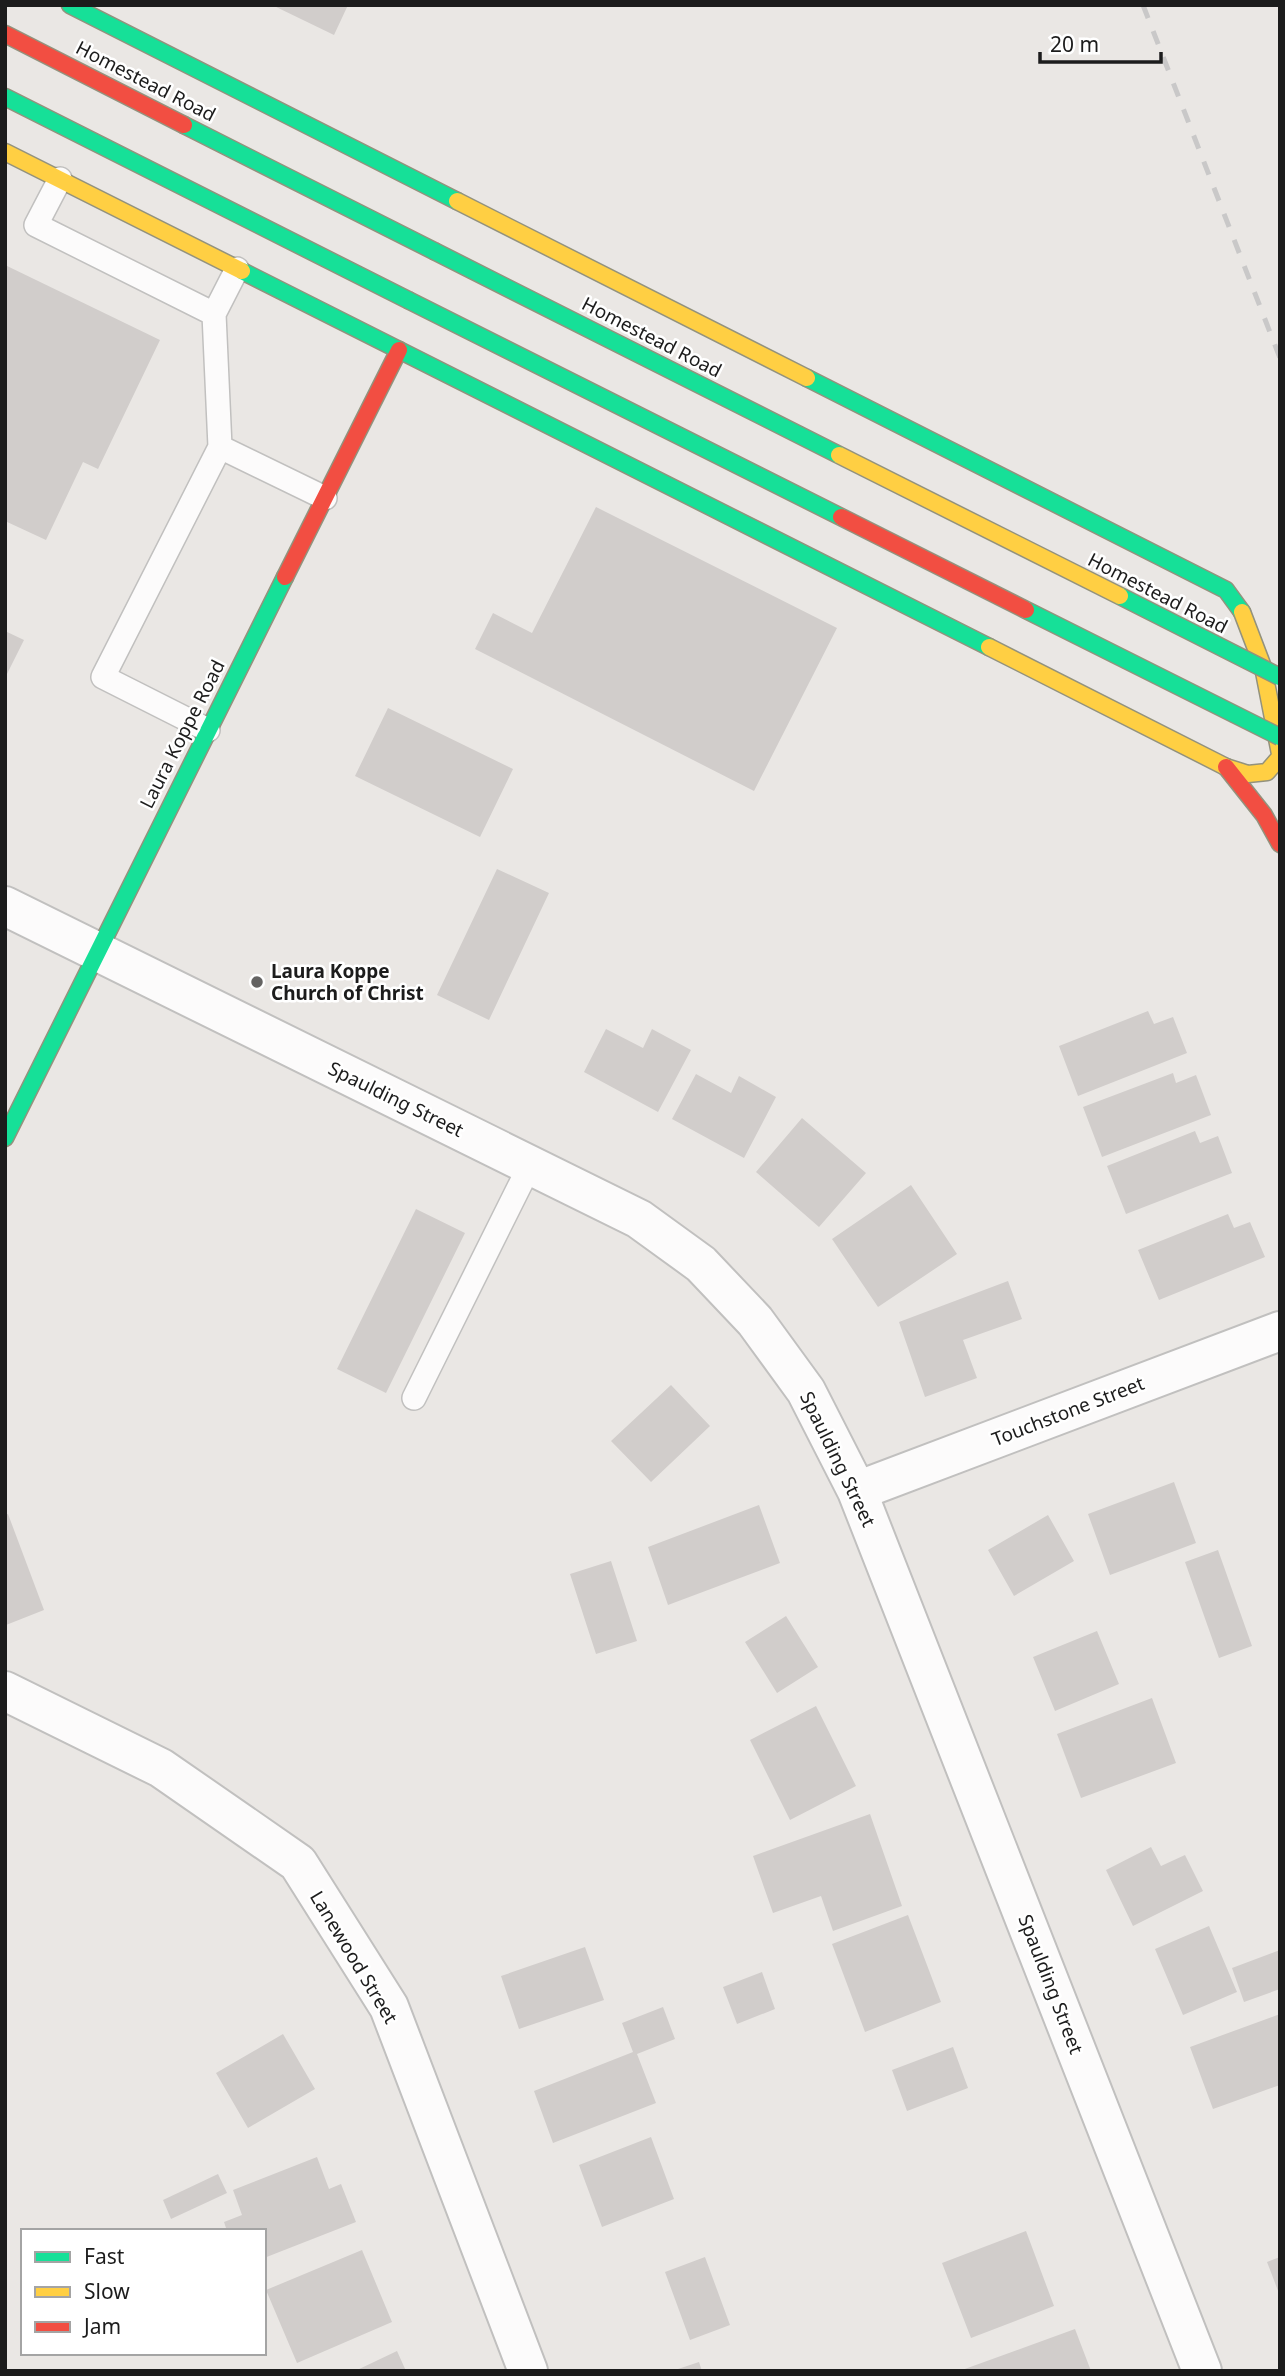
<svg xmlns="http://www.w3.org/2000/svg" width="1285" height="2376" viewBox="0 0 1285 2376" font-family="'Noto Sans',sans-serif">
  <style>
    .building { fill: #d1cdcb }
    .lines { fill: none; stroke-linecap: round; stroke-linejoin: round }
    .lane-casing { stroke: #c1c0bf; stroke-width: 26 }
    .street-casing { stroke: #c1c0bf; stroke-width: 42 }
    .fast-casing { stroke: #93927d; stroke-width: 19 }
    .slow-casing { stroke: #93927d; stroke-width: 19 }
    .jam-casing { stroke: #93927d; stroke-width: 19 }
    .lane { stroke: #fcfbfb; stroke-width: 23 }
    .street { stroke: #fcfbfb; stroke-width: 38 }
    .fast { stroke: #16e098; stroke-width: 16 }
    .slow { stroke: #ffcf43; stroke-width: 16 }
    .jam { stroke: #f24e42; stroke-width: 16 }
    .rail { stroke: #c9c8c8; stroke-width: 5; stroke-dasharray: 14 14; stroke-linecap: butt }
    .fast-bridge-casing { stroke: #93927d; stroke-width: 19; stroke-linecap: butt }
    .slow-bridge-casing { stroke: #93927d; stroke-width: 19; stroke-linecap: butt }
    .jam-bridge-casing { stroke: #93927d; stroke-width: 19; stroke-linecap: butt }
    .fast-bridge { stroke: #16e098; stroke-width: 16 }
    .slow-bridge { stroke: #ffcf43; stroke-width: 16 }
    .jam-bridge { stroke: #f24e42; stroke-width: 16 }
    .poi-dot { fill: #646362; stroke: #fff; stroke-width: 2.5 }
    .labels { text-anchor: middle; stroke-width: 5; stroke-linejoin: round; paint-order: stroke }
    .street-label { font-size: 19px; fill: #1c1c1c; stroke: #fff }
    .poi-label { font-size: 19px; font-weight: bold; fill: #1c1c1c; stroke: #fff; text-anchor: start }
  </style>
  <rect width="100%" height="100%" fill="#eae7e4"/>
  <path class="building" d="M272,5h76l-14,30z
    M5,265l155,75 -62,129 -15,-7 -37,78 -41,-19z
    M596,507l241,121 -83,163 -279,-142 18,-36 39,20z
    M5,631l19,9 -19,38z
    M388,708l125,61 -33,68 -125,-61z
    M497,869l52,24 -60,127 -52,-25z
    M1148,1011l6,13 19,-7 14,36 -109,43 -19,-50z
    M606,1029l37,19 9,-19 39,21 -33,62 -74,-40z
    M1173,1073l3,10 20,-8 15,40 -109,42 -19,-50z
    M696,1074l35,19 8,-17 37,21 -32,61 -72,-39z
    M802,1118l64,55 -47,54 -63,-55z
    M1195,1131l5,12 18,-7 14,37 -106,41 -19,-48z
    M911,1185l46,69 -79,53 -46,-68z
    M416,1209l49,24 -79,160 -49,-24z
    M1228,1214l6,14 16,-6 15,35 -106,43 -21,-50z
    M1008,1281l14,38 -59,21 14,38 -52,19 -26,-75z
    M671,1385l39,41 -59,56 -40,-41z
    M1174,1482l22,61 -86,32 -22,-61z
    M759,1505l21,58 -112,42 -20,-58z
    M8,1514l36,96 -38,15 -1,-110z
    M1048,1515l26,46 -60,35 -26,-46z
    M1218,1550l34,96 -33,12 -34,-96z
    M611,1561l26,80 -41,13 -26,-80z
    M786,1616l32,51 -41,26 -32,-51z
    M1097,1631l22,53 -64,27 -22,-54z
    M1152,1698l24,65 -95,35 -24,-64z
    M816,1706l40,80 -66,34 -40,-80z
    M870,1814l32,92 -69,25 -12,-35 -48,17 -20,-57z
    M1151,1847l10,19 24,-11 18,36 -70,35 -27,-56z
    M908,1915l33,87 -76,30 -33,-88z
    M1209,1926l28,66 -54,23 -28,-66z
    M585,1947l19,53 -85,29 -18,-53z
    M1280,1950v39l-36,13 -12,-34z
    M762,1972l13,37 -38,15 -14,-37z
    M663,2007l12,32 -38,15 19,49 -103,40 -19,-52 99,-39 -11,-29z
    M1280,2014v71l-67,24 -23,-62z
    M283,2034l32,55 -67,39 -32,-55z
    M953,2047l15,41 -61,23 -15,-41z
    M651,2137l23,62 -72,28 -23,-62z
    M317,2157l12,32 12,-5 15,38 -92,36v-27h-37l-3,-9 18,-7 -9,-25z
    M218,2174l9,19 -56,26 -8,-19z
    M1026,2231l28,75 -83,32 -29,-75z
    M362,2250l30,72 -95,41 -31,-73z
    M705,2257l25,68 -40,15 -25,-68z
    M1280,2257v39l-13,-34z
    M1075,2329l16,42h-129v-1z
    M397,2351l9,20h-51z
    M699,2362l3,9h-27v-1z"/>
  <g class="lines">
    <defs>
      <path id="lane" d="M60,179l-24,46 178,89 6,133
        M214,314l23,-45
        M208,730l-105,-53 117,-230 105,51
        M414,1398l116,-233"/>
      <path id="street" d="M5,906l634,313 62,45 54,57 51,70 51,100 345,880
        M857,1491l423,-160
        M5,1691l156,77 137,95 91,144 139,364"/>
      <path id="fast" d="M70,5l387,196
        M5,97l403,203
        M184,125l250,126
        M242,271l747,376
        M807,378l419,212 16,22
        M5,1138l280,-561"/>
      <path id="slow" d="M5,152l237,119
        M457,201l350,177
        M1242,612l21,55 17,87
        M989,647l237,120 22,7 19,-2 13,-15"/>
      <path id="jam" d="M5,34l179,91
        M285,577l114,-227
        M1226,767l38,48 16,29"/>
    </defs>
    <use href="#lane" class="lane-casing"/>
    <use href="#street" class="street-casing"/>
    <use href="#fast" class="fast-casing"/>
    <use href="#slow" class="slow-casing"/>
    <use href="#jam" class="jam-casing"/>
    <use href="#lane" class="lane"/>
    <use href="#street" class="street"/>
    <use href="#fast" class="fast"/>
    <use href="#slow" class="slow"/>
    <use href="#jam" class="jam"/>
    <path class="rail" d="M1143,5l137,353"/>
    <defs>
      <path id="fast-bridge" d="M434,251l405,204
        M408,300l433,217
        M1120,596l160,81
        M1026,610l254,127"/>
      <path id="slow-bridge" d="M839,455l281,141"/>
      <path id="jam-bridge" d="M841,517l185,93"/>
    </defs>
    <use href="#fast-bridge" class="fast-bridge-casing"/>
    <use href="#slow-bridge" class="slow-bridge-casing"/>
    <use href="#jam-bridge" class="jam-bridge-casing"/>
    <use href="#fast-bridge" class="fast-bridge"/>
    <use href="#slow-bridge" class="slow-bridge"/>
    <use href="#jam-bridge" class="jam-bridge"/>
  </g>
  <circle class="poi-dot" cx="257" cy="982" r="7"/>
  <g class="labels">
    <g class="street-label">
      <text transform="translate(146 81) rotate(27)" y="7">Homestead Road</text>
      <text transform="translate(652 337) rotate(27)" y="7">Homestead Road</text>
      <text transform="translate(1158 593) rotate(27)" y="7">Homestead Road</text>
      <text transform="translate(182 734) rotate(-63)" y="7">Laura Koppe Road</text>
      <text transform="translate(396 1099) rotate(26)" y="7">Spaulding Street</text>
      <text transform="translate(1068 1411) rotate(-21)" y="7">Touchstone Street</text>
      <text transform="translate(838 1459) rotate(64)" y="7">Spaulding Street</text>
      <text transform="translate(354 1957) rotate(59)" y="7">Lanewood Street</text>
      <text transform="translate(1051 1984) rotate(69)" y="7">Spaulding Street</text>
    </g>
    <g class="poi-label">
      <text x="271" y="978">Laura Koppe<tspan x="271" dy="22">Church of Christ</tspan></text>
    </g>
  </g>
  <rect width="1285" height="2376" fill="none" stroke="#1c1c1c" stroke-width="14"/>
  <rect x="21" y="2229" width="245" height="126" fill="#ffffff" stroke="#a4a4a4" stroke-width="2"/>
  <rect x="35" y="2252" width="35" height="10" fill="#16e098" stroke="#a4a4a4" stroke-width="2"/>
  <text x="84" y="2264" font-size="21" fill="#1c1c1c">Fast</text>
  <rect x="35" y="2287" width="35" height="10" fill="#ffcf43" stroke="#a4a4a4" stroke-width="2"/>
  <text x="84" y="2299" font-size="21" fill="#1c1c1c">Slow</text>
  <rect x="35" y="2322" width="35" height="10" fill="#f24e42" stroke="#a4a4a4" stroke-width="2"/>
  <text x="84" y="2334" font-size="21" fill="#1c1c1c">Jam</text>
  <path d="M1040 52v10h121v-10" fill="none" stroke="#1c1c1c" stroke-width="3.5"/>
  <text x="1050" y="52" font-size="21" fill="#1c1c1c" stroke="#ffffff" stroke-width="5" paint-order="stroke">20 m</text>
</svg>
